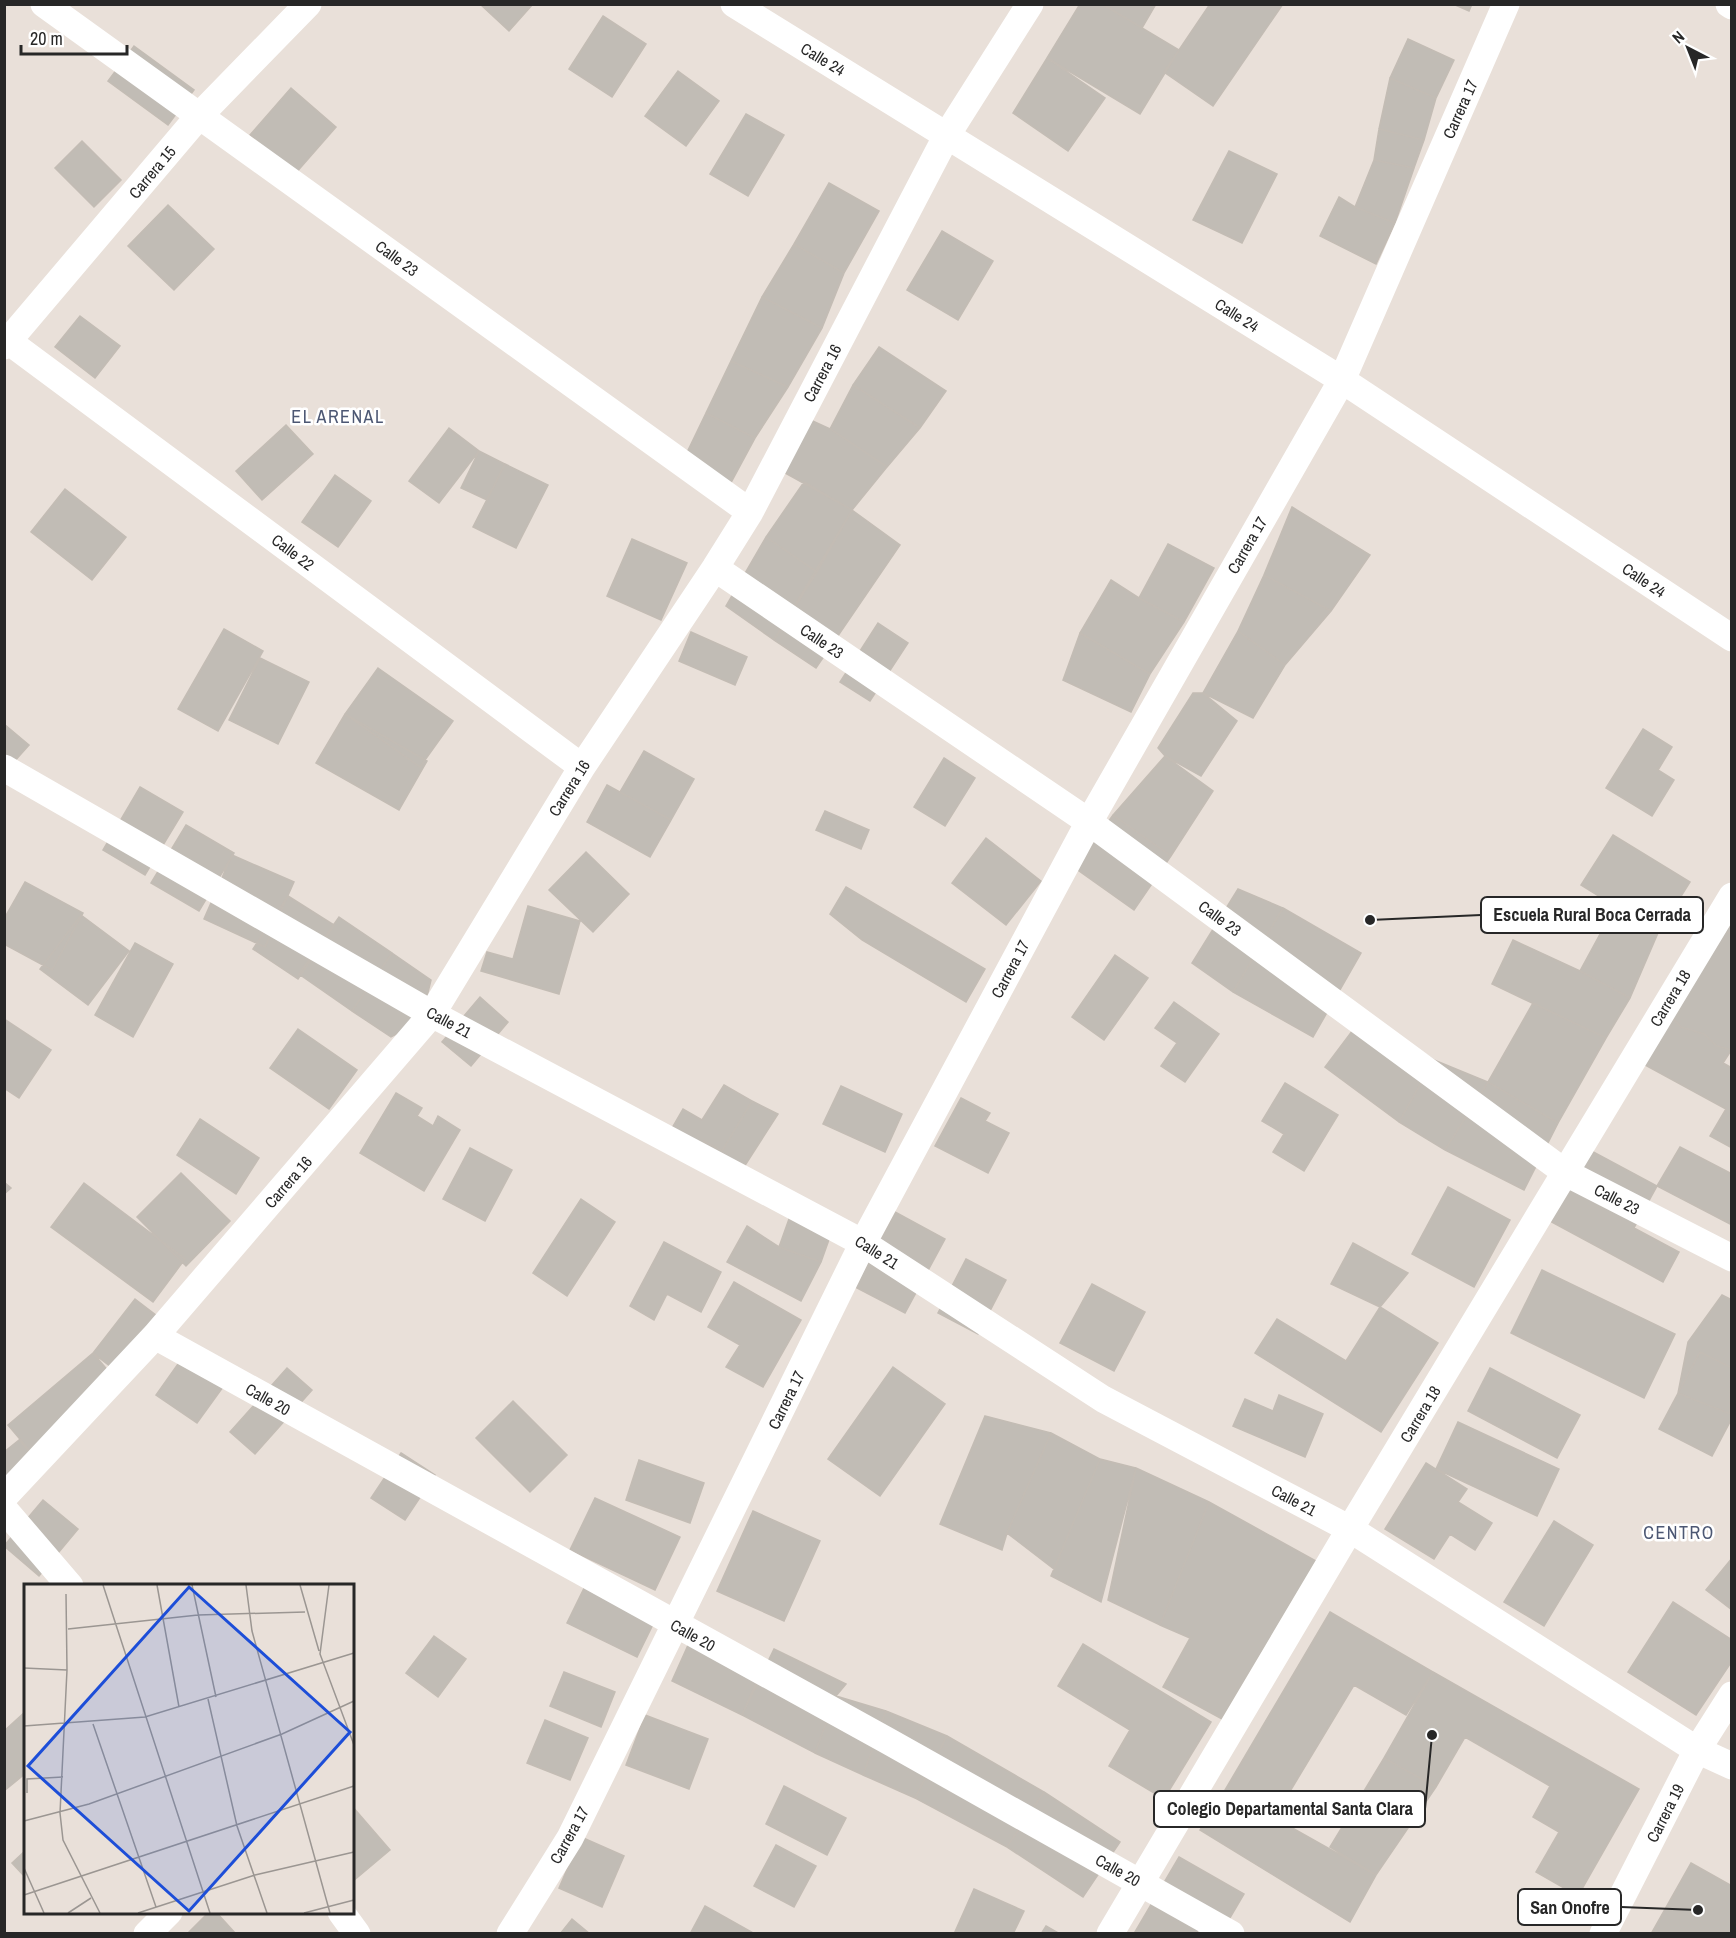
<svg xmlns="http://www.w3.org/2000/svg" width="1736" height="1938" viewBox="0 0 1736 1938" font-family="'Archivo Narrow',sans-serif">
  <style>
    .building { fill: #c1bcb5; stroke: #c3bcb4; stroke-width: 1.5 }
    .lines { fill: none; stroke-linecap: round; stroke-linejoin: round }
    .minor { stroke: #fff; stroke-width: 27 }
    .labels { text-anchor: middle; stroke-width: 5; stroke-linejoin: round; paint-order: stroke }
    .street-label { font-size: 16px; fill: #272727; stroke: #fff }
    .neighbourhood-label { font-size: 18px; letter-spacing: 1.5px; fill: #4c5773; stroke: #fff }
    .inset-road { fill: none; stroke: #9b9692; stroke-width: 1.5 }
    .view { fill: #1d4ed8; fill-opacity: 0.15; stroke: #1d4ed8; stroke-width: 3 }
    .inset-edge { fill: none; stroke: #272727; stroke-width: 3 }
    .leader { fill: none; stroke: #272727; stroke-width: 2 }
    .callout-dot { fill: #272727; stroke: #fff; stroke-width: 2 }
    .callout { fill: #fff; stroke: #272727; stroke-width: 2 }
    .callout-label { font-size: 18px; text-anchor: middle; font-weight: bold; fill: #272727 }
  </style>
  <rect width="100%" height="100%" fill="#e9e0d9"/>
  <path class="building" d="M480,4h53l-24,27z
    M1080,4h22l77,46 -39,64 -93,-56z
    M1102,4h54l-14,24z
    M1210,4h73l-70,102 -49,-34z
    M1453,4h19l-3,7z
    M603,16l43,28 -34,53 -43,-28z
    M1408,39l46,21 -18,38 -46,-20z
    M134,46l60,44 -26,35 -60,-44z
    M1047,58l58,40 -37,53 -55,-38z
    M678,71l41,30 -33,45 -41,-30z
    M1390,78l46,20 -12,42 -45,-11z
    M291,88l45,39 -41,47 -45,-39z
    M746,114l38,21 -36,61 -38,-22z
    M1379,129l45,11 -10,28 -40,-8z
    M82,141l39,39 -27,27 -39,-39z
    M1229,151l48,23 -35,69 -49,-23z
    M1374,160l40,8 -19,55 -40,-16z
    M829,183l50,28 -35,62 -50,-29z
    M1339,197l16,10 40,16 -19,41 -56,-28z
    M168,205l46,44 -40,41 -46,-44z
    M942,231l51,30 -35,59 -51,-30z
    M794,244l50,29 -22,55 -60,-31z
    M762,297l60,31 -34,59 -57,-26z
    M80,316l40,30 -25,32 -40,-31z
    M879,347l67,44 -26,37 -67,-43z
    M731,361l57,26 -33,51 -49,-25z
    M853,385l67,43 -33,39 -57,-38z
    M706,413l49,25 -28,52 -47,-23z
    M804,417l26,12 57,38 -35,43 -76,-42z
    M286,425l27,29 -51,46 -26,-29z
    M449,428l30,23 -40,52 -30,-22z
    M479,451l26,13 -18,36 -26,-12z
    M505,464l43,21 -32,63 -43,-21z
    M335,475l36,26 -33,46 -36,-25z
    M804,482l48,28 -35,62 -51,-35z
    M65,489l61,48 -34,43 -61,-48z
    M1292,507l78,48 -39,56 -67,-36z
    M852,510l48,35 -84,123 -42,-28z
    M766,537l51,35 -43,68 -48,-34z
    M632,539l55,24 -26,57 -54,-24z
    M1168,544l46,24 -30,54 -45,-24z
    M1264,575l67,36 -46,54 -47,-34z
    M1111,580l28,18 45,24 -34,52 -70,-41z
    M878,623l30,20 -38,58 -30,-19z
    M224,629l39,22 -45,80 -40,-22z
    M1238,631l47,34 -32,53 -50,-25z
    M691,632l56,25 -12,28 -56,-24z
    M1080,633l70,41 -19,38 -68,-32z
    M260,658l49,24 -31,62 -49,-24z
    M378,668l75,53 -33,46 -75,-53z
    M1193,693h10l34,28 -36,55 -36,-20 -7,-8z
    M345,714l82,47 -28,49 -83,-47z
    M4,724l25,21 -25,28z
    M1643,729l29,18 -14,23 16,10 -22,36 -46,-28z
    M644,751l50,28 -23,41 -51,-28z
    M1165,756l48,35 -42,65 -58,-41z
    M944,758l31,20 -30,48 -31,-19z
    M607,785l64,35 -21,37 -63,-35z
    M140,787l43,25 -38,63 -42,-25z
    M825,811l44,19 -8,19 -45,-19z
    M1113,815l58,41 -37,54 -59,-42z
    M186,825l48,28 -35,58 -48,-28z
    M1613,835l77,47 -32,51 -77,-48z
    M986,838l55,43 -35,44 -54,-42z
    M586,852l43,42 -36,38 -44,-42z
    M232,855l62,27 -29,65 -61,-28z
    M25,882l58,31 -31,57 -48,-26v-25z
    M846,887l139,82 -19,33 -104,-62 -32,-26z
    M1238,889l45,19 -50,84 -41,-29z
    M1732,891v159l-15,-4 -13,-12 -23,-7 -18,-19z
    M288,896l46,29 -36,54 -45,-30z
    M528,906l52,15 -21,73 -78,-23 6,-19 26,7z
    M1283,908l78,45 -48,84 -80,-45z
    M1611,914l47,19 -28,65 -50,-27z
    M81,915l48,36 -41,54 -48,-36z
    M339,917l53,36 -40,58 -53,-37z
    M1711,926l21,8v115l-9,14 9,5v80l-22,-12 16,-27 -92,-50z
    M1513,940l67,31 50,27 -24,40 -114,-54z
    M135,943l38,21 -40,73 -38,-22z
    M392,953l39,27 -10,41 -30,16 -39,-26z
    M1115,955l33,23 -44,62 -32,-23z
    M480,997l28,25 -37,44 -29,-24z
    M1174,1002l45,32 -34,48 -24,-16 16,-23 -22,-15z
    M1533,1003l73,35 -48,85 -70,-41z
    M1365,1014l69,46 -35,62 -74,-55z
    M4,1019l47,31 -32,48 -15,-10z
    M298,1029l59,41 -28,39 -59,-41z
    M1434,1060l54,22 -43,68 -46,-28z
    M1488,1082l70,41 -34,67 -79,-40z
    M1285,1083l53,32 -34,56 -31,-19 11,-18 -22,-13z
    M724,1085l28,16 -30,50 -18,-10 -7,12 -29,-18 15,-26 19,11z
    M841,1086l61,28 -17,38 -62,-28z
    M396,1093l26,15 -5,8 16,10 5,-10 22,14 -36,61 -64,-38z
    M961,1098l29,15 -5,8 24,12 -21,40 -53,-27z
    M752,1101l26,13 -45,70 -36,-31 7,-12 18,10z
    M200,1119l59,39 -23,36 -59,-39z
    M1584,1147l73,39 -23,42 45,24 -16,30 -117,-63z
    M1680,1147l52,27v51l-75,-39z
    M470,1148l42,22 -27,51 -42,-22z
    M181,1173l49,48 -44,45 -49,-49z
    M4,1182l7,6 -7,6z
    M84,1183l101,76 -32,43 -102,-75z
    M1448,1187l62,33 -36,67 -62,-33z
    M581,1199l34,23 -48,74 -34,-23z
    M895,1212l50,27 -40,74 -50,-26z
    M789,1219l42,15 -10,28 -42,-15z
    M747,1226l32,21 42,15 -20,39 -74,-39z
    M664,1242l57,30 -20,40 -34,-18 -13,26 -24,-14z
    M1353,1243l55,30 -28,34 -49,-23z
    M966,1259l40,21 -28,54 -40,-21z
    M1542,1270l133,64 -31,64 -133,-65z
    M734,1282l67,38 -38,67 -37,-20 14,-22 -32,-18z
    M1092,1284l53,28 -31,59 -54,-28z
    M1722,1295l10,5 -2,114 -52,-21 10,-51z
    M135,1299l22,17 -42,54 -22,-17z
    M1380,1307l58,36 -57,89 -126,-79 22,-34 69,42z
    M190,1347l41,29 -34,47 -41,-28z
    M1700,1352l32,16v50l-20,38 -53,-27z
    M93,1353l22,26 -85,72 -22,-26z
    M893,1367l52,37 -65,92 -52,-37z
    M287,1368l25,22 -57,64 -25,-22z
    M1490,1368l90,47 -23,43 -89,-47z
    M1279,1395l44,19 -18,43 -72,-31 12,-27 28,12z
    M513,1401l54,54 -37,37 -54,-54z
    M985,1416l66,17 -44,100 -5,17 -62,-26z
    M1458,1422l101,47 -22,47 -101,-47z
    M1051,1433l49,26 -46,110 -47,-36z
    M19,1440l16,18 -26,23 -5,-5v-24z
    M401,1453l34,22 -30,45 -34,-22z
    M1100,1459l36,9 -35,134 -50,-26z
    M639,1460l65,23 -14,40 -64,-23z
    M1426,1463l41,26 -9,13 34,21 -17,27 -25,-16 -16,25 -49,-30z
    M1136,1468l73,34 -49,123 -52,-25z
    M595,1498l85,39 -25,53 -85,-40z
    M43,1500l35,29 -39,47 -35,-30z
    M1209,1502l107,59 -94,158 -59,-32 27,-49 -30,-13z
    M753,1511l67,30 -36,80 -67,-30z
    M1554,1521l39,24 -49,81 -40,-24z
    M1732,1558v52l-26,-20z
    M591,1574l70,34 -24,49 -70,-34z
    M1673,1602l59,38v21l-36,54 -68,-43z
    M1330,1612l103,60 -27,43 -52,-30 -80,133 -49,-28z
    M434,1636l32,23 -28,38 -32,-24z
    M689,1643l71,31 -18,41 -70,-34z
    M1083,1644l128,78 -47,77 -55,-33 21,-36 -72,-44z
    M774,1649l72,35 -10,12 -21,57 -73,-38z
    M564,1672l51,20 -14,35 -51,-21z
    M1433,1672l206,117 -61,107 -42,-24 23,-40 -26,-15 17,-31 -85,-49 -29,50 -52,-29z
    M836,1696l50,15 -23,64 -48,-22z
    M886,1711l61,25 -32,62 -52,-23z
    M25,1712l1,61 -22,18v-60z
    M645,1715l63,24 -19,50 -63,-24z
    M545,1720l43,18 -18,42 -43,-17z
    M947,1736l97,56 -37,55 -92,-49z
    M1384,1758l52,29 -60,88 -46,-28z
    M784,1786l62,32 -19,37 -61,-31z
    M1225,1790l151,85 -26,47 -150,-92z
    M1044,1792l76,50 -37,55 -76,-50z
    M352,1806l38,44 -38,32z
    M581,1837l43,19 -22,51 -43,-19z
    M776,1845l40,21 -22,41 -40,-21z
    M26,1850v28l-14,-15z
    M1179,1857l65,37 -20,34 -19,-11 -9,17h-59l-2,-2z
    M1691,1863l41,23v48h-81z
    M974,1889l50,22 -11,23h-59z
    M705,1906l50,28h-65z
    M209,1912h7l20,22h-49z
    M572,1919l18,15h-30z
    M1046,1926l14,8h-19z"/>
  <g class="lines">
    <path class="minor" d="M44,4l706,508
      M734,4l608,376 390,258
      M1729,4l3,2
      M4,338l578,429
      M4,346l195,-230 109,-112
      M715,568l374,254 477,351 166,85
      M4,768l428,246 431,229 240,156 247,130 347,221 35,16
      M155,1336l733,405 343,193
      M4,1497l151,-161 277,-322 150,-247 133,-199 35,-56 197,-377 83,-131
      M4,1509l66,77
      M341,1912l16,22
      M147,1934l22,-22
      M510,1934l60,-96 293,-595 226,-421 253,-442 164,-376
      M1110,1934l240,-405 382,-633
      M1603,1934l94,-184 35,-55"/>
  </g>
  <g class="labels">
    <g class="street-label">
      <text transform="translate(823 59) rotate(31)" y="6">Calle 24</text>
      <text transform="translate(1460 109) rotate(-66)" y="6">Carrera 17</text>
      <text transform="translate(152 172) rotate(-50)" y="6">Carrera 15</text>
      <text transform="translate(397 258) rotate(36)" y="6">Calle 23</text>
      <text transform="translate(1237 315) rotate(32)" y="6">Calle 24</text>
      <text transform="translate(822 373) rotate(-62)" y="6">Carrera 16</text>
      <text transform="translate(1247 545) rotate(-60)" y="6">Carrera 17</text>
      <text transform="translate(293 552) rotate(37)" y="6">Calle 22</text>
      <text transform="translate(1644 580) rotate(34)" y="6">Calle 24</text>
      <text transform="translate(822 641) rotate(34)" y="6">Calle 23</text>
      <text transform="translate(569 788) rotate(-58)" y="6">Carrera 16</text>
      <text transform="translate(1220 918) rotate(36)" y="6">Calle 23</text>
      <text transform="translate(1010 969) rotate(-62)" y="6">Carrera 17</text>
      <text transform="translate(1670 998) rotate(-59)" y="6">Carrera 18</text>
      <text transform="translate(449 1022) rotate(28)" y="6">Calle 21</text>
      <text transform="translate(288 1182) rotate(-49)" y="6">Carrera 16</text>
      <text transform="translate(1617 1199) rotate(27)" y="6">Calle 23</text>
      <text transform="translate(877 1252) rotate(32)" y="6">Calle 21</text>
      <text transform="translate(268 1399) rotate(29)" y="6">Calle 20</text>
      <text transform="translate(786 1400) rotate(-64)" y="6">Carrera 17</text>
      <text transform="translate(1420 1414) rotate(-59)" y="6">Carrera 18</text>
      <text transform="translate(1294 1500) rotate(28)" y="6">Calle 21</text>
      <text transform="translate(693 1635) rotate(29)" y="6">Calle 20</text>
      <text transform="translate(1665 1813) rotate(-63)" y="6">Carrera 19</text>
      <text transform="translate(569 1835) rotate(-61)" y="6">Carrera 17</text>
      <text transform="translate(1118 1870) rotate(29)" y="6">Calle 20</text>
    </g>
    <g class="neighbourhood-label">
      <text x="338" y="423">EL ARENAL</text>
      <text x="1679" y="1539">CENTRO</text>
    </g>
  </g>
  <g transform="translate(24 1584)">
    <rect width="330" height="330" fill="#e9e0d9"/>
    <path class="inset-road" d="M79,1l107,328M133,1l22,122M168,1l24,112M222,1l6,46 78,282M276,1l19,66M305,1l-9,69 34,91M42,10l1,76 -7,143 3,27 37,73M44,45l130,-14 107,-3M0,84l43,2M184,115l29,127 30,87M69,140l63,183M0,142l121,-9 209,-64M3,209v-14l36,-2M0,237l65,-17 193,-70 72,-33M0,284l20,45M0,311l330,-109M44,329l23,-15M114,329l117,-38 99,-23M280,329l50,-13"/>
    <path class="view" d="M165,3l161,145 -161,179 -161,-145z"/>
    <rect width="330" height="330" class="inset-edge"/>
  </g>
  <path class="leader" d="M1370 920L1481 915M1432 1735L1425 1809M1698 1910L1621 1907"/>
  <g class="callout-dot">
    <circle cx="1370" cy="920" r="6"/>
    <circle cx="1432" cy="1735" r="6"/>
    <circle cx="1698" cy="1910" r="6"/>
  </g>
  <g class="callout">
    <rect x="1481" y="897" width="222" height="36" rx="6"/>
    <rect x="1154" y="1791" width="271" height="36" rx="6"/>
    <rect x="1518" y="1889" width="103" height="36" rx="6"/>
  </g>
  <g class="callout-label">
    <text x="1592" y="921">Escuela Rural Boca Cerrada</text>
    <text x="1290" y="1815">Colegio Departamental Santa Clara</text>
    <text x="1570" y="1914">San Onofre</text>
  </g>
  <rect width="1736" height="1938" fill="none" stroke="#272727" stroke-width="12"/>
  <g transform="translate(1688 48) rotate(318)" stroke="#ffffff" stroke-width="4.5" paint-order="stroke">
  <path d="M0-4.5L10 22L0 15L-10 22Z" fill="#272727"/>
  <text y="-9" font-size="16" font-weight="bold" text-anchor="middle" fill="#272727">N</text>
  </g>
  <path d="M21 45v9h106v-9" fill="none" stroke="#272727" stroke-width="3"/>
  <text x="30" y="45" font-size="18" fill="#272727" stroke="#ffffff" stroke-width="4.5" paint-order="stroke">20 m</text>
</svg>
